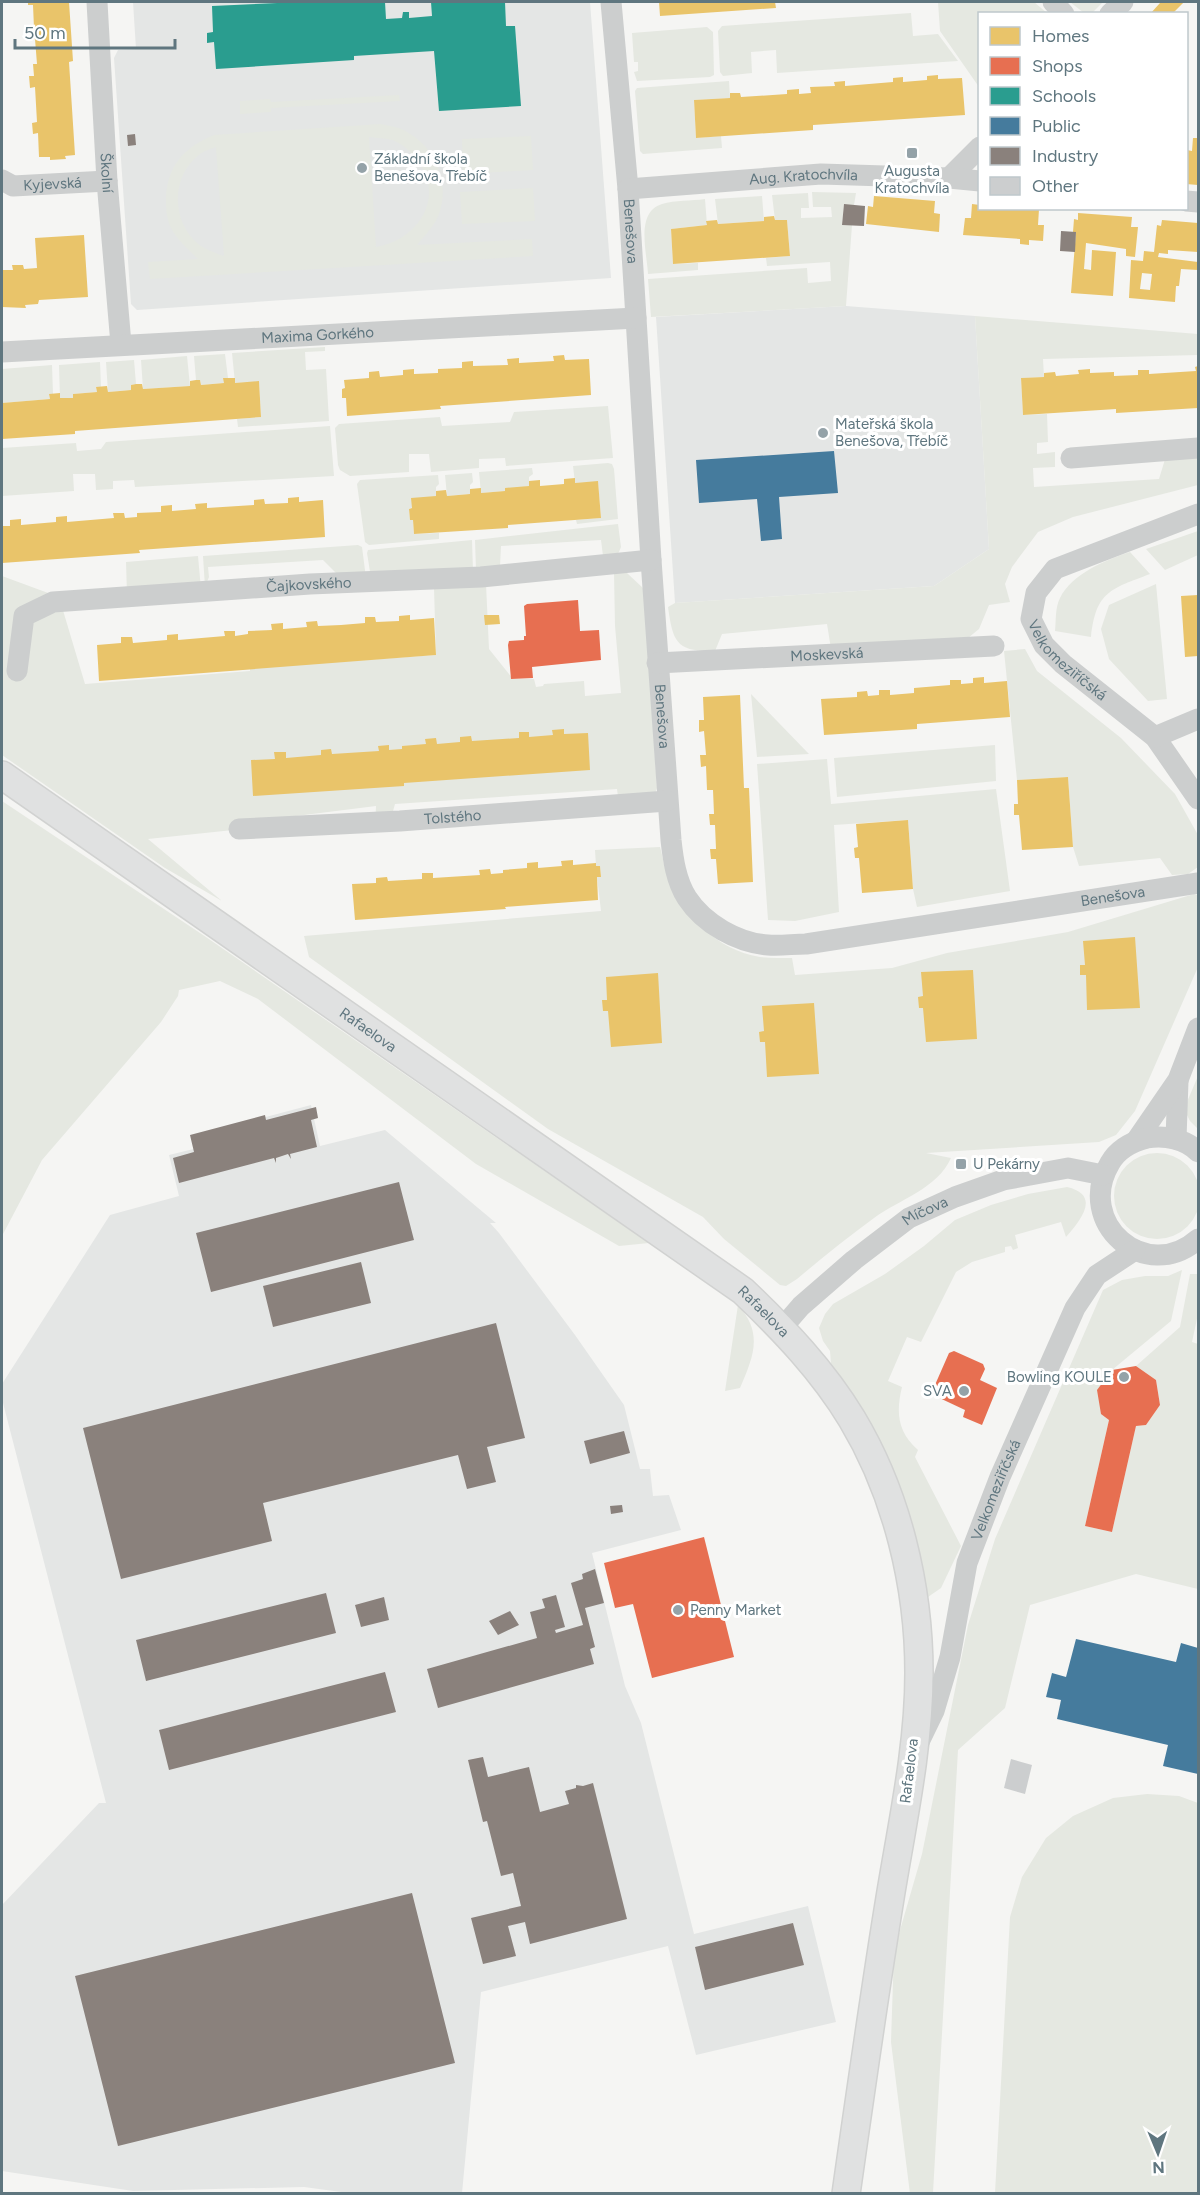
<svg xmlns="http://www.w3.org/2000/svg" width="1200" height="2195" viewBox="0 0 1200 2195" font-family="Figtree,sans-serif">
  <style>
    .built { fill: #e4e6e5 }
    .green { fill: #e5e8e1; fill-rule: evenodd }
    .homes { fill: #e9c46a; fill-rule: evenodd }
    .shops { fill: #e76f51 }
    .schools { fill: #2a9d8f }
    .public { fill: #457b9d }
    .industry { fill: #8a817c }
    .building { fill: #cccecf }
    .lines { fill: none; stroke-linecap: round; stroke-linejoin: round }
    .major-casing { stroke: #d1d2d1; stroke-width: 30 }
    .minor { stroke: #cccece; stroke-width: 21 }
    .major { stroke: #e0e1e1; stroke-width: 27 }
    .poi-dot { fill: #94a2a8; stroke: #fff; stroke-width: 2 }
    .labels { text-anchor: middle; stroke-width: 6; stroke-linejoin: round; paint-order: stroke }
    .poi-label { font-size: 15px; fill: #5f767f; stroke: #fff; text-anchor: start }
    .street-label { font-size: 15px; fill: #5f767f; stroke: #fff }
  </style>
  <rect width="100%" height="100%" fill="#f5f5f3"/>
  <path class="built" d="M133,2h457l21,276 -474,32 -6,-6 -17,-246 4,-8 18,-1z
    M846,306l129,10 14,233 -55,37 -259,17 -19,-286z
    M311,1105l9,41 65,-16 111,93h-6l9,10 76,102 49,70 16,64h10l3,27 16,-1 12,35 -89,23 33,133 16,37 53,211 114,-28 28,116 -140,33 -28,-109 -187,46 -19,201 -106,1 -52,-7 -171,4 -131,-20v-266l97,-102h7l-104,-404v-15l108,-169 69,-19 -10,-41 94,-23 -1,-14z"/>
  <path class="green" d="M938,2h96l13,11 -67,1 -1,73 -39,-56z
    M1070,2h33l-12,12 -7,-1z
    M911,13l2,23 25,-2 20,27 -181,12 -1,-23 -25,2 1,21 -29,3 -3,-4 -2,-41 4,-5z
    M707,27l6,5 1,43 -4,2 -73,4 -3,-9 4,-1v-9h-4l-2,-29z
    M729,81l1,17 -36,2 2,38 25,-2 1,12 -79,6 -3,-3 -5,-60 2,-3z
    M399,95l1,6 -129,7v4l-31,2v-13l30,-2 1,3z
    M381,124c8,2 19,3 26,8 28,15 42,49 33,79 -4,14 -15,24 -23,34l115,-6 1,17 -383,23 -2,-17 50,-3c-10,-10 -20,-18 -27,-31 -4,-8 -5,-18 -5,-27 0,-34 18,-54 48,-66zM369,137c7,1 16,1 23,3 9,3 17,10 23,17 32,38 5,82 -39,90zM216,147l8,108 -1,1c-10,-4 -20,-7 -28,-15 -24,-23 -23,-66 4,-86 4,-4 12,-6 17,-8z
    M531,136l2,34 -70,4 -1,-35z
    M533,188l2,33 -73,3 -2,-32z
    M812,192l44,1 -2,12h-10l-2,19 10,1 -6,81 -195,11 -3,-38 159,-11 1,15 23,-2 -1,-19 -63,4 -1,-8 24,-2 -3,-36h-12l-3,-25 36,-2 1,15h-8v10l31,-1 -1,-10h-18z
    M762,196l2,25 -46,3 -3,-25z
    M705,199l2,26 -36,4 2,35 25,-1v7l-50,4c-1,-21 -13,-62 14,-70 13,-4 29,-3 43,-5z
    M975,316l223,18v21l-155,4 1,18 -23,1 2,37 24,-1 1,28 -11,1v11l18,-2v15l-22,1 1,19 125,-8 7,-23 32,-2v31l-125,32 -35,15 -26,35 -7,17 5,18 -21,3 -10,24 -11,9 -137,11 -4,-25 -105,10 -7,17c-39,1 -42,-9 -47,-44l7,-4 259,-17 55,-37z
    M325,347v4l-20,1 1,18 20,-1 3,52 -91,6 -1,-8 24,-2 -2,-35 -24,1 -3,-30z
    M225,354l3,24 -4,1v4l-23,2 -1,-5h-4l-2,-24z
    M187,356l3,30 -47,3 -2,-29z
    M134,360l2,24 -5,1v5l-23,2 -2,-30z
    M100,362l1,25h-5l1,5 -24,2v4h-13l-1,-33z
    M52,365l1,29h-4l1,5 -47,4 -1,-34z
    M608,406l5,52 -107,8 -1,-8 -26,1v9l-48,4 -2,-18h-20v18l-59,4 -10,-6 -2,-5 -3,-37 4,-4 101,-7 2,9 68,-4 4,-10z
    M330,426l4,50 -199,11 -1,-7 -21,1v8l-17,1 -1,-16h-22l1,17 -72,5v-48l74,-5 1,8 24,-2 5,-7z
    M608,463l4,1 2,5 4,50 -41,5 -1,-4 25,-2 -3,-36 -23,1 -2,-17z
    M532,468l1,6 -4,3v9l-24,5 -24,2 -2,-21z
    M472,473l1,9 -3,3v9l-23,2 -2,-21z
    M438,475l1,9 -3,3v9l-27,13 1,10 3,1 1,14 25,-1v6l-70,6 -4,-3 -8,-58 3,-4z
    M618,524l3,23 -3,7 -15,2 -2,-16 -100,6 -1,20 -24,5 -1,-31z
    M1198,531v24l-33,15 -19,-21z
    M472,540l1,31 -102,7 -4,-25 1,-3z
    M358,545l4,2 4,31 -23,2 -20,-20 -115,7 1,10 -4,10 -2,-31z
    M1130,552l20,22c-39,15 -54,17 -59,63l-36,-6c1,-9 0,-24 5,-33 12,-24 45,-38 70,-46z
    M198,556l3,33 -74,5 -1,-32z
    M614,573h13l17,16 13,199 -3,9 -34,15 -3,-23 -222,15 -7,25 -13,1 1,-24 -88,11 -36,11 -104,11 74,62 -57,-33 -163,-113v-179l57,21 26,87 165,-13v-3l186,-13 -2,-67 52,-4 3,65 24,30h21l2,8 7,-1 1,-2 40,-3 1,15 36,-3 -6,-67z
    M1156,584l11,115 -19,2 -39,-42 -8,-30 8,-24z
    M1025,649l12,22 84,67 54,56 23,41v32l-10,7 -16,1 -12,-17 -81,8 -6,-19 -5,-70 -51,3 -13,-129z
    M751,694l58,60 -52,3z
    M995,745l1,36 -159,16 -3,-39z
    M827,759l4,45 165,-15 14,102 -93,16 -4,-18 -5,-69 -74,5 5,87 -44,9 -27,-1 -11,-156z
    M2,801l201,134 446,308 -30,3 -143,-82 -218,-165 -38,-18 -41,9 -1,6 -17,26 -119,138 -40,76z
    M660,847c3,10 4,22 9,31 19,39 45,71 91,79 10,1 22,1 32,1l3,17 97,-7 55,-15 121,-21 126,-38 4,1v72l-63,144 -19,24 -17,7 -173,11 25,5c-14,31 -51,41 -77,60 -26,19 -52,40 -77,61l-11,7 -6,-1 -56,-46 -21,-22 -155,-88 -239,-172 -5,-21 297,-25 -4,-34h4l-1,-11h-4l-1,-16z
    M1198,1076v53l-8,-8 -6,-12z
    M1114 1196a43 43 0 1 1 86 0a43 43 0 1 1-86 0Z
    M1067,1187c35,8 13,34 -1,50l-5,-15 -46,13 3,13 -5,2 -2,-4 -6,1v5l-33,10 -16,10 -35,70 -14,-5 -19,44 14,6c-6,25 -5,44 16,63l-3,7 46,89 -20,42 -13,9 -15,-72 -15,-41 -23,-48 -23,-42 -21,-30 -1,-13 -7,-10 -4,-13 6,-14 8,-10 52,-30 39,-28 31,-26 36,-15 37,-11z
    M1182,1270l-11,51 -59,49 -14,20 11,30 -24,106 27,6 24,-106 10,-1 14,-20 -4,-25 -20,-14 44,-39 10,-53h8v40l-6,28 6,2v245l-62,-15 -106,31 -25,103 -47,42 -25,443 -23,1 -19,-152 3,-91 28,-97 46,-229 27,-86 108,-249 19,-10 23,-4h23z
    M738,1305c26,29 15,52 2,83l-15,3z
    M1147,1794l32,2 19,7v390h-203l15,-276 12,-40 24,-39 27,-22 40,-18z"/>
  <path class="homes" d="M28,2h41l4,59 -4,1 6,93 -10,1 1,3 -16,1v-3h-11l-1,-24 -5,1 -1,-11 5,-1 -2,-35 -5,1 -1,-12h5l-1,-12h4l-2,-25 -5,1v-11l4,-1 -1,-23h-5z
    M659,2h116l1,6 -116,8z
    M1159,2h25l-12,12h-22l10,-11z
    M938,75v4l24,-1 3,37 -152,10v5l-117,8 -2,-38 36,-2v-5h10l1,4 46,-3v-4l12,-1v5l12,-1 -1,-6 25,-1 -1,-4 11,-1v5l48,-4v-4l10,-1v5l24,-2v-4z
    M1193,138h5v47l-12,-1 1,-34 5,1z
    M874,196l61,5 -1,12 6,1 -1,18 -73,-8 2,-18 5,1z
    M972,204l8,1v3l59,1 -1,16h6l-1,16 -14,-1v5l-9,-1v-5l-57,-4 2,-17h6z
    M1078,213l54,4 -1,10h7l-3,30 -9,-1v-7l-40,-6 -2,26 7,1 1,-20 24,2 -3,44 -42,-3 5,-61h-3l1,-13 4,1z
    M774,216l1,4h12l3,36 -117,8 -2,-35 36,-4 -1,-4 11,-1 1,4 46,-3v-4z
    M1162,220l36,3v29l-30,-2v4l-9,-1 -1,4 40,5v8l-17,-1 -2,17h-3l-1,16 -46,-4 2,-38 12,1 1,-10 10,1 3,-27 4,1zM1142,273l10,1 -2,16 -10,-1z
    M84,235l4,62 -49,3 -1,4 -13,1 1,3 -24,-1v-37h11l-1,-5h11l1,4 13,-1 -2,-30z
    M564,355l1,5 24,-1 2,36 -151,11 1,3 -94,7 -1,-18h-4v-9l3,-1 -1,-8 25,-2v-6l10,-1 1,6 23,-2v-5l11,-1v5l24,-1v-4l24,-1v-6l11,-1v5l35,-1 -1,-6 12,-1v5l35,-2 -1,-5z
    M1198,366v42l-82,5v-4l-93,6 -2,-37 23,-1v-4l11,-1 1,4 23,-2 -1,-4 12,-1v4l24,-1v4l24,-1v-5h11v4l47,-3 -1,-4z
    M223,378h12v5l24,-2 2,36 -186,14v3l-73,5v-36l48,-4 -1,-5 11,-1v5h13v-4l24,-2 -1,-5 11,-1 1,6 12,-1 11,-1v-5l5,-1h6l1,5 47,-3v-5l6,-1h4l1,5 23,-2z
    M575,478v5l23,-2 3,37 -93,7v3l-94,6 -1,-14h-3l-1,-11 3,-1 -1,-10 25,-2v-5l10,-1 1,6 23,-2v-5l11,-1v5l24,-2v-3l24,-2v-5l11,-1v6l24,-2v-5z
    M299,497v5l24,-2 2,37 -186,13 1,3 -138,10v-37h8v-6l11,-1v6l35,-3v-5l11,-1v6l47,-4 -1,-5h11l1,5 12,-1v-4l24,-1v-6l11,-1v6l24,-2 -1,-5 12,-1v5l47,-3v-5l10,-1 1,5 23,-1v-5z
    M1198,595v61l-13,1 -4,-61z
    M410,615v5l24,-2 2,37 -337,26 -2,-36 24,-2v-6h11l1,6 34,-3v-5l11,-1v6l47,-4 -1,-5h11v5l13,-2v-3l24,-1 -1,-6 12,-1v6l24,-2 -1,-5 11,-1 1,5 23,-1 24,-2v-6h10l1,5 23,-1v-5z
    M484,615h15l1,9 -15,1z
    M984,677v6l23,-2 3,36 -93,7v5l-93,6 -3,-36 36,-2v-5l10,-1 1,5 11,-1v-5h11v5l24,-2v-5l36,-3v-5h11v4l12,-1v-5z
    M740,695l4,93h5l4,94 -35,2 -2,-25h-5l-1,-10h6l-1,-24h-5l-1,-11h5l-1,-24h-6l-1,-24 -5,1 -1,-12h6l-2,-24 -5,1v-12h5l-1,-23z
    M564,729v5l24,-1 2,37 -186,13v3l-151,10 -2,-36 24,-1 -1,-7h12v6l35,-3v-5l10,-1 1,5 47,-3 -1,-5 11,-1v5l13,-1v-3l24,-2 -1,-5 11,-1 1,6 23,-2v-5l11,-1 1,5 47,-3v-6h10v5l24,-2 -1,-5z
    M1068,777l5,70 -51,3 -3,-35h-5v-11h4l-1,-24z
    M908,820l5,69 -51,4 -3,-35h-4l-1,-10 4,-1 -2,-23z
    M573,860v5l23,-2v3h4l1,11h-4l1,23 -93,7 1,2 -151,11 -3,-36 24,-1v-5l11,-1 1,4 34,-2v-6h11v5l47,-3 -1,-5 11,-1 1,5 12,-1v-3l24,-2v-5l11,-1v6l24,-2 -1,-5z
    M1135,937l5,71 -53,2 -1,-35h-6v-10h5l-2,-24z
    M973,970l4,69 -51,3 -3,-34h-4l-1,-11 5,-1 -2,-24z
    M658,973l4,70 -51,4 -3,-36h-5l-1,-11h5l-1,-23z
    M814,1003l5,71 -52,3 -2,-35h-5l-1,-10 5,-1 -2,-25z"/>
  <path class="shops" d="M578,600l2,31 19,-1 2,30 -69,7 1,11 -22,1 -3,-34 1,-4 15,-1v-4h2l-2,-30 3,-2z
    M954,1351l29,13 2,5 -5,11 17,8 -15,37 -19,-8 2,-7 -34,-16 18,-41z
    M1136,1366l20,14 4,25 -14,20 -10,1 -24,106 -27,-6 24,-106 -8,-6 -4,-24 15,-20z
    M704,1537l30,120 -82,21 -19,-74 -18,4 -11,-45z"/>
  <path class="schools" d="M300,2h85l1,17 16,-1 1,-6h6v6l23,-2 -1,-14h74l1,24h9l6,80 -82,5 -5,-60 -80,5v4l-138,9 -2,-27 -7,1v-10l6,-1 -1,-26z"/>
  <path class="public" d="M834,451l4,42 -59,4 3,42 -21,2 -4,-42 -58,4 -3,-43z
    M1076,1639l100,23 5,-19 17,5v126l-35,-8 5,-21 -111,-26 4,-19 -15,-3 6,-24 14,4z"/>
  <path class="industry" d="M135,134l1,11 -8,1 -1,-11z
    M844,204l21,2 -1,20 -22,-1z
    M1061,231l15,1 -1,20 -15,-1z
    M316,1107l2,11 -7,2 6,27 -27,7 1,5 -3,-5 -12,4v5l-2,-5 -95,25 -6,-25 21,-6 -4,-17 75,-20 1,5z
    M399,1182l15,58 -203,52 -15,-59z
    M361,1262l10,41 -98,24 -10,-41z
    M496,1323l29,115 -38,9 9,35 -29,7 -9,-34 -195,48 9,38 -151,38 -38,-151z
    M624,1431l6,22 -40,11 -6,-23z
    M622,1505l1,7 -12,2 -1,-8z
    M595,1569l9,34 -19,5 10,39 -5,2 4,15 -156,44 -11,-39 110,-31 -7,-26 15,-4 -3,-9 14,-4 9,32 -10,3 1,3 27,-8 -12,-42 12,-4 -1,-5z
    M326,1593l10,40 -190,48 -10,-41z
    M384,1597l5,23 -28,7 -6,-22z
    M510,1611l9,14 -21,10 -9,-14z
    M385,1672l11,40 -227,58 -10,-40z
    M483,1757l5,20 41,-10 11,45 29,-8 -4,-13 11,-3v-3l7,1 10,-3 34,136 -97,25 -5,-22 -17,4 8,30 -33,8 -12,-46 50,-12 -8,-33 -12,3 -14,-55 -4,1 -15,-62z
    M412,1893l43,170 -337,83 -43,-170z
    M793,1923l11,42 -99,25 -10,-43z"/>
  <path class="building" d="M1011,1759l21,6 -7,29 -21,-6z"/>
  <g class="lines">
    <defs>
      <g id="major">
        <path id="s12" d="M2,775l741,516c41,39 80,80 109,128 45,75 67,167 67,254 0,75 -17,151 -29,225 -16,98 -30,197 -44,296"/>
      </g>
    </defs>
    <use href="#major" class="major-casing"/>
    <g class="minor">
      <path id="s1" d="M97,2l10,179 14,163"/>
      <path id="s2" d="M611,2l17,187 23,371 20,280c2,19 5,41 16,58 17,26 51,45 81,47 13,1 25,-1 38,-1l392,-61"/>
      <path d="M1053,2l11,12"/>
      <path d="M1110,14l13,-12"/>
      <path d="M949,178l31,-31"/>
      <path id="s3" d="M2,180l11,6 94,-5"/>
      <path id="s4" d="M628,189l193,-15 128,4 31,3"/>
      <path d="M1186,201l12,1"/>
      <path id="s5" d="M2,352l634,-34"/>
      <path d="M1071,458l127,-10"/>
      <path id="s6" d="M1198,514l-143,55 -19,24 -5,26 13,26 19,19 92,73 43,62"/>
      <path id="s7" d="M657,663l337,-17"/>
      <path id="s8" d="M17,671l7,-55 29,-14 257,-18 171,-7 170,-17"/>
      <path d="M1155,737l43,-18"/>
      <path id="s9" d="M239,829l161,-8 267,-20"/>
      <path d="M1176,1139l2,-58"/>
      <path d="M1136,1141l42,-61 20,-52"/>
      <path d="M1198,1152c-12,-13 -33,-17 -51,-14 -16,4 -29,11 -37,25 -36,60 36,122 88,76"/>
      <path id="s10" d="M782,1328l19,-22 53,-46 55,-42 46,-21 48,-17 65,-12 35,7"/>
      <path id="s11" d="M918,1744l16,-33 16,-54 17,-94 33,-86 75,-169 22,-33 38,-25"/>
    </g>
    <use href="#major" class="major"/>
  </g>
  <g class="poi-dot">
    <rect x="906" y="147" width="12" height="12" rx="3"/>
    <circle cx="362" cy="168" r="6"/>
    <circle cx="823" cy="433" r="6"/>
    <rect x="955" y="1158" width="12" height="12" rx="3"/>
    <circle cx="1124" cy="1377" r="6"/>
    <circle cx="964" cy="1391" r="6"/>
    <circle cx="678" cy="1610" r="6"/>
  </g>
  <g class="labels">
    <g class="poi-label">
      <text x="374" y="164">Základní škola<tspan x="374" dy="17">Benešova, Třebíč</tspan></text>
      <text x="912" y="176" text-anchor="middle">Augusta<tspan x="912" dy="17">Kratochvíla</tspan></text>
      <text x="835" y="429">Mateřská škola<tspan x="835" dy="17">Benešova, Třebíč</tspan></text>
      <text x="973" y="1169">U Pekárny</text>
      <text x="1112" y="1382" text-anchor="end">Bowling KOULE</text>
      <text x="952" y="1396" text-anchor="end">SVA</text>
      <text x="690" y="1615">Penny Market</text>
    </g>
    <g class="street-label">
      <text dy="5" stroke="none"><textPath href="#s1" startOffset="171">Školní</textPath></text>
      <text dy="5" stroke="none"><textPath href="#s4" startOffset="176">Aug. Kratochvíla</textPath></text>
      <text dy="5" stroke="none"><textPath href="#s3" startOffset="52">Kyjevská</textPath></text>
      <text dy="5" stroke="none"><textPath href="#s2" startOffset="230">Benešova</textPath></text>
      <text dy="5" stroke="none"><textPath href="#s5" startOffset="316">Maxima Gorkého</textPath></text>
      <text dy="5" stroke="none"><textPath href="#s8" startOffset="344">Čajkovského</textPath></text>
      <text dy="5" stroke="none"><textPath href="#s7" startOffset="170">Moskevská</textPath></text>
      <text dy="5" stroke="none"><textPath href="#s6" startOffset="266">Velkomeziříčská</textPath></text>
      <text dy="5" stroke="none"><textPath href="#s2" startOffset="716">Benešova</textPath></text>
      <text dy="5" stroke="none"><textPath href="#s9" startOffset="214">Tolstého</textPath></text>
      <text dy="5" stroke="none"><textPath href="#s2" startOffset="1346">Benešova</textPath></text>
      <text dy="5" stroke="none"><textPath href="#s12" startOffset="446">Rafaelova</textPath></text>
      <text dy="5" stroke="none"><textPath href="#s10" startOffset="186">Míčova</textPath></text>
      <text dy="5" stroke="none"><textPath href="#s12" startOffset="932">Rafaelova</textPath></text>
      <text dy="5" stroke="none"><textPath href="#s11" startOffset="267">Velkomeziříčská</textPath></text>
      <text transform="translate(909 1771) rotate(-83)" y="5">Rafaelova</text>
    </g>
  </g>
  <rect width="1200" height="2195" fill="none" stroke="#5f767f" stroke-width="6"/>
  <rect x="978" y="12" width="210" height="198" fill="#ffffff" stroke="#bfc8cc" stroke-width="1.5"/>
  <rect x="990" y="27" width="30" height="18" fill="#e9c46a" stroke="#bfc8cc" stroke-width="1.5"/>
  <text x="1032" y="42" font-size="18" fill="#5f767f">Homes</text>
  <rect x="990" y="57" width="30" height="18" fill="#e76f51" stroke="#bfc8cc" stroke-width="1.5"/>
  <text x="1032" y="72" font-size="18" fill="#5f767f">Shops</text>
  <rect x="990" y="87" width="30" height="18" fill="#2a9d8f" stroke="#bfc8cc" stroke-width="1.5"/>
  <text x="1032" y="102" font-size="18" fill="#5f767f">Schools</text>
  <rect x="990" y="117" width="30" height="18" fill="#457b9d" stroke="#bfc8cc" stroke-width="1.5"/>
  <text x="1032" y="132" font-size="18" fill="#5f767f">Public</text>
  <rect x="990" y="147" width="30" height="18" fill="#8a817c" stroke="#bfc8cc" stroke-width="1.5"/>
  <text x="1032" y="162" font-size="18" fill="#5f767f">Industry</text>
  <rect x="990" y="177" width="30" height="18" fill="#cccecf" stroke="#bfc8cc" stroke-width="1.5"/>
  <text x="1032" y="192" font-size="18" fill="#5f767f">Other</text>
  <g transform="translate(1158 2153) rotate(178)" stroke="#ffffff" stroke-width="4.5" paint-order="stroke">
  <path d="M0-4.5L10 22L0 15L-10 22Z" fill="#5f767f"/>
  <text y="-9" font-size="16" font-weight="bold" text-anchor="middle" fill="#5f767f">N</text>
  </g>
  <path d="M15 39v9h160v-9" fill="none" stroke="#5f767f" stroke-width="3"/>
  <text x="24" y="39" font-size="18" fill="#5f767f" stroke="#ffffff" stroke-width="4.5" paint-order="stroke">50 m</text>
</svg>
